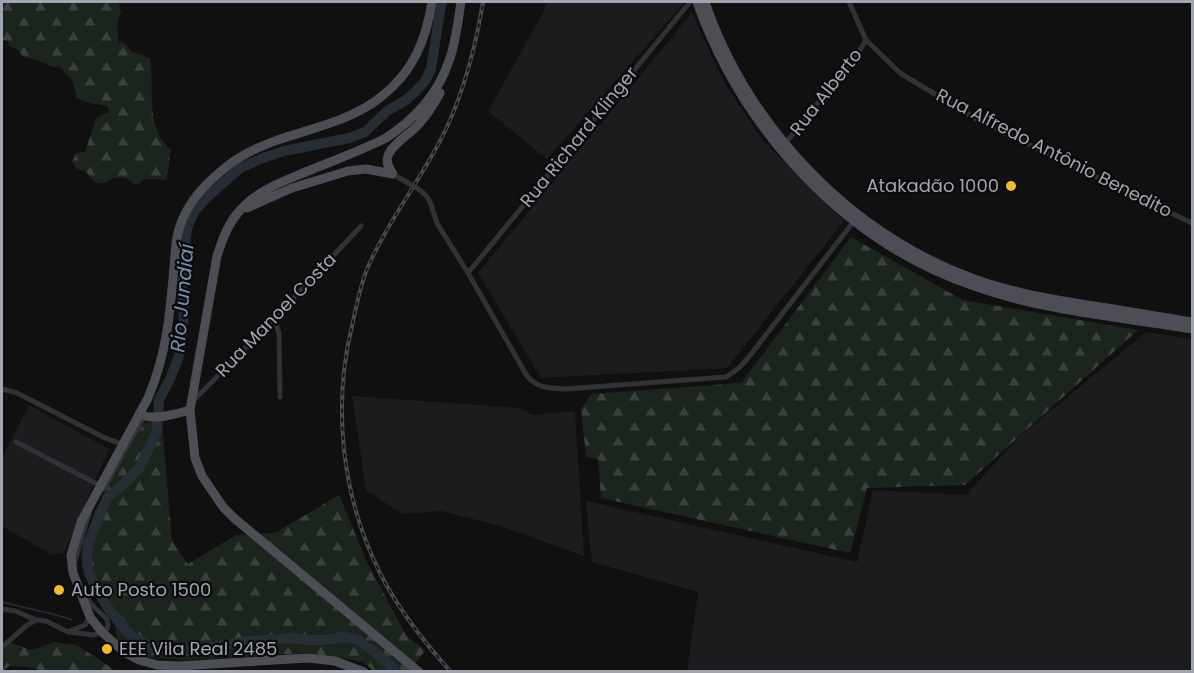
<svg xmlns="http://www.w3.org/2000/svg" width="1194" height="673" viewBox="0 0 1194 673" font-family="Poppins,sans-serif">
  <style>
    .built { fill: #1c1c1e }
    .forest { fill: url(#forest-firs) }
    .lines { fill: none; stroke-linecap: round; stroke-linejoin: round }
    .stream { stroke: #272d35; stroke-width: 1.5 }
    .river { stroke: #272d35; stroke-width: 10 }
    .street { stroke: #313236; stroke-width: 5 }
    .primary { stroke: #4d4e55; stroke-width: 9 }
    .rail-casing { stroke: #48494f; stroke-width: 4 }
    .rail { stroke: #0b0b0c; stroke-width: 1.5; stroke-dasharray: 4.5; stroke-linecap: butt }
    .street-bridge { stroke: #313236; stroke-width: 5 }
    .poi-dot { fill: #f0bc2a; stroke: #0b0b0c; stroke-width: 2 }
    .labels { text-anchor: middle; stroke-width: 4.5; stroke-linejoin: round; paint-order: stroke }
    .street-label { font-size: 18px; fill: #a1a5b2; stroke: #0b0b0c }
    .poi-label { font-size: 18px; fill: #a1a5b2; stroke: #0b0b0c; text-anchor: start }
    .water-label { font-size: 20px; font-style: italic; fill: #7790ae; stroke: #0b0b0c }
  </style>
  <defs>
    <pattern id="forest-firs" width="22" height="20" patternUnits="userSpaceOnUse" patternTransform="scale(1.5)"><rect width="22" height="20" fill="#1c241e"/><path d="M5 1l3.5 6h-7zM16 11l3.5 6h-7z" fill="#3a413c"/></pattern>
  </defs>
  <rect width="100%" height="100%" fill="#101011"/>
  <path class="built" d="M547,2h138l-138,157 -59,-48 56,-100z
    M692,13l32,69 38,58 82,81 -117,147 -186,10 -63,-105z
    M1146,332l46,7v332h-505l11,-79 -106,-30 -6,-61 271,61 16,-72 93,5 52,-57z
    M352,396l168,12 12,7 43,-4 9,145 -84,-30 -58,-15 -40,3 -36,-24z
    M29,405l80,44 -45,104 -12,2 -50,-29v-68z"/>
  <path class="forest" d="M2,2h119l-2,2 2,9c-5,9 -4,19 -2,29l6,1 6,8 19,7c5,32 -6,68 21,92 -3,10 -1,20 -5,30 -12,0 -19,-5 -29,5l-5,-2 -6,-5 -11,-1 -10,6h-9l-11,-12 -8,-2 -5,-7 4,-9 9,-1 11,-34 13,-6 -2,-6 -17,-3 -13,-5 -5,-18 -12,-13h-7l-19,-8 -11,-2 -5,-7 -9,-4 -1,-5 -5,-1 -1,-3z
    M851,237l112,63 175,30 -173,155 -98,3 -17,65 -249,-55 -3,-39 -12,-2 -5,-49 11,-14 149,-11z
    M147,422h15l10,119 16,23 48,-29 39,-2 64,-38 28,67 39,73 19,16 -16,19 1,2 -36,-1 -11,-9 -54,-9 -125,7 -42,-3 -25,-18 -2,-13 -31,-51 -3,-22 13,-40 48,-87z
    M9,642l23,8 23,-8 22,3 39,26h-72l-17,-4 -18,-1 -7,5v-21z"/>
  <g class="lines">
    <path class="stream" d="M2,602l58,14 12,4
      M123,634l8,2"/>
    <path class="river" d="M397,672l-17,-16 -22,-16 -12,-3 -21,3h-18l-13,-2 -42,3 -56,8 -21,1 -24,-3 -20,-11 -23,-28 -14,-23 -7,-20 1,-21 19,-46 22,-19 11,-12 17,-36 2,-31 11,-21 9,-23 3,-16 2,-29 -2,-24 4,-51 2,-11 7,-14 11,-13 34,-30 23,-10 21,-7 65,-13 16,-6 22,-21 19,-11 10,-9 9,-10 6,-12 9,-58 2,-9"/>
    <path class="street" d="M849,2l17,38 34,33 76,46 216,104
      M785,144l75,-94 6,-10
      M418,189c15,9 13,21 20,36l30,48 59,103c12,13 21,12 38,13l161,-12 13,-9 9,-10 106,-137
      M468,273l222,-271
      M274,319l5,14 1,64
      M2,389l15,4 88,45 20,7
      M194,400l80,-81 87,-93
      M16,442l87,45
      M104,489l40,-72
      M75,561l12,-41 2,-5
      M2,609l13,2 21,9 10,1 22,11 26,3 13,-6 1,-4 -1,-6 -13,-12 -5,-6 -3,-6
      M70,631l15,-6 5,-8
      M2,647l25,-22 9,-5"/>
    <path class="primary" d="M697,2c45,127 147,240 277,284 70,25 146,31 218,43
      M705,2c43,125 144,231 269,277 39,14 80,21 120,27 33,5 66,11 98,16
      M393,174c-3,-5 -8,-11 -5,-18 3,-11 22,-22 30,-31 9,-10 16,-21 22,-32
      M247,208l45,-20 56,-17 18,-2 27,5
      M139,414c15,7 36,0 51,-4
      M364,672l-29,-11 -27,-3 -129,8 -22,-1 -18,-5 -15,-8 -22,-20 -12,-15 -17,-44 -2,-18 10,-33 67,-124c22,-52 23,-100 28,-155 3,-22 13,-40 28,-56 12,-12 25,-24 40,-32 43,-25 98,-26 138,-59 31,-24 44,-56 50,-94
      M419,672l-185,-154 -11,-11 -21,-31 -7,-18 -5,-48 27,-154c5,-15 10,-30 20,-42 18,-24 50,-34 76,-45 25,-10 49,-19 73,-31 29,-19 52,-44 63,-77 7,-19 9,-40 12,-59"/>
    <defs>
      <path id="rail" d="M451,672c-27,-30 -53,-63 -71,-99 -38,-76 -48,-165 -28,-247 4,-19 8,-39 15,-57 19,-44 49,-83 72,-126 23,-43 36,-93 44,-141"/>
    </defs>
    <use href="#rail" class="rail-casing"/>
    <use href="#rail" class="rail"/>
    <path class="street-bridge" d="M398,177l20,12"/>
  </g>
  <g class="poi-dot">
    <circle cx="1011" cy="186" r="6"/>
    <circle cx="59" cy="590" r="6"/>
    <circle cx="107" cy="649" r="6"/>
  </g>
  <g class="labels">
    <g class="street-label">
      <text transform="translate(826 92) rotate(-52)" y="6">Rua Alberto</text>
      <text transform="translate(579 137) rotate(-51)" y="6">Rua Richard Klinger</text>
      <text transform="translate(1054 153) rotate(27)" y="6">Rua Alfredo Antônio Benedito</text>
      <text transform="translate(276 315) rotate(-46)" y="6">Rua Manoel Costa</text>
    </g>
    <g class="poi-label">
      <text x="999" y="192" text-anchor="end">Atakadão 1000</text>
      <text x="71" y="596">Auto Posto 1500</text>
      <text x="119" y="655">EEE Vila Real 2485</text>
    </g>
    <g class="water-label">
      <text transform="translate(182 298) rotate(-85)" y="7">Rio Jundiaí</text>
    </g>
  </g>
  <rect width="1194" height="673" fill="none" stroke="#a1a5b2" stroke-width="6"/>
</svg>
